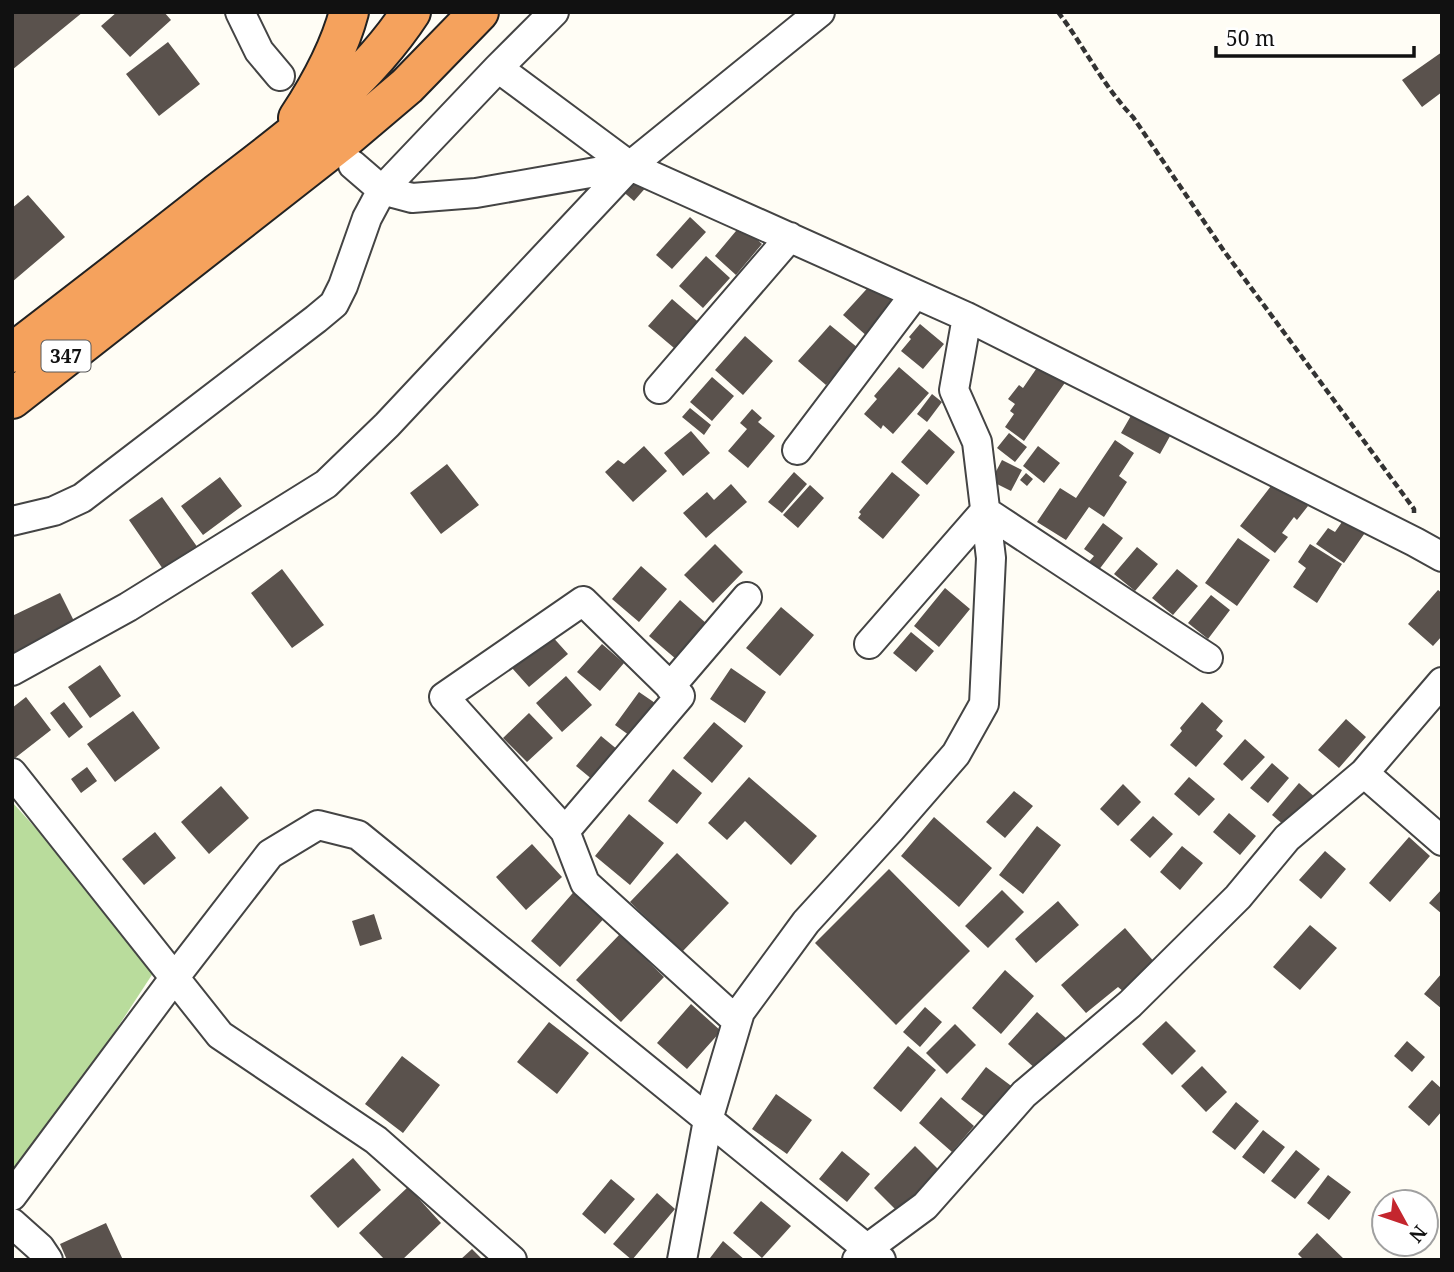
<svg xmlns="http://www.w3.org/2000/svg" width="1454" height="1272" viewBox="0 0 1454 1272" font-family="'Noto Serif',serif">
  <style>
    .forest { fill: #b9dc9c }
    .building { fill: #5a524d }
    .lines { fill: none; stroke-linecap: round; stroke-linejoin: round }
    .minor-casing { stroke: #444; stroke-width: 32 }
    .highway-casing { stroke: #222; stroke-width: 42 }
    .path { stroke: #333; stroke-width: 4.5; stroke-dasharray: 7 3.5; stroke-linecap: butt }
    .minor { stroke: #fff; stroke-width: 28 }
    .highway { stroke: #f5a25d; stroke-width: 38 }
    .labels { text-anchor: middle; stroke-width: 7; stroke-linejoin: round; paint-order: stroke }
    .shield { fill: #fff; stroke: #585858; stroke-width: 2 }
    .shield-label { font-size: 19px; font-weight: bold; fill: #111 }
  </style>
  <rect width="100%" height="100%" fill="#fffdf5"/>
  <path class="forest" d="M12,802l147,162 -147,225z"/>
  <path class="building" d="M12,12h71l-71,58z
    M117,12h47l7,8 -41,37 -29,-31z
    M168,42l32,42 -41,32 -33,-42z
    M1442,52v40l-20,15 -20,-27z
    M634,173l14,12 -14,16 -14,-12z
    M28,195l37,42 -53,45v-74z
    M690,217l16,15 -34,37 -16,-14z
    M741,225l21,19 -26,31 -21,-19z
    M706,256l24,22 -27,30 -24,-22z
    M873,282l25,22 -30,33 -25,-22z
    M672,299l31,27 -23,27 -32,-27z
    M920,324l24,20 -21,25 -22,-18 10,-12 -2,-2z
    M830,325l28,23 -32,37 -28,-24z
    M745,336l28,25 -30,34 -28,-25z
    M1043,359l26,18 -45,64 -19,-14 9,-13 -4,-3 5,-7 -7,-5 11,-14 4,3z
    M899,367l30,26 -36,41 -10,-9 -2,4 -17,-15 13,-15 -3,-3z
    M712,377l22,19 -22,25 -22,-19z
    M932,394l10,8 -15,20 -10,-8z
    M1136,407l38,22 -14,25 -39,-21z
    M690,408l21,17 -7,10 -22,-18z
    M752,409l10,9 -4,4 17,14 -27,32 -20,-17 19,-22 -7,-6z
    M929,429l26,23 -28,33 -26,-23z
    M691,431l19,22 -27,23 -19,-23z
    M1009,433l18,14 -12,15 -18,-14z
    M1115,440l19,13 -15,23 8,6 -23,35 -15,-10 -23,33 -29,-18 23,-34 16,10z
    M644,446l23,25 -34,31 -28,-30 13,-12 6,4z
    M1038,446l22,17 -16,20 -21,-17z
    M1002,460l20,10 -11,21 -20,-10z
    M447,464l32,41 -38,29 -31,-41z
    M794,472l13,12 -25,29 -14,-11z
    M892,472l28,23 -37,44 -25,-21 3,-4 -2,-2z
    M1026,473l7,6 -6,7 -7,-6z
    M220,477l22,29 -39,29 -22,-29z
    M1275,481l33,25 -11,14 -3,-3 -12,16 6,4 -13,16 -35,-27z
    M731,484l16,18 -41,36 -23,-25 24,-21 7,8z
    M810,485l14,13 -26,30 -15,-13z
    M162,497l36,51 -33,24 -36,-52z
    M1349,512l20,15 -25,36 -28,-19 12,-16 7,4z
    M1103,523l20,15 -25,33 -10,-8 6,-7 -10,-7z
    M1238,538l32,22 -33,46 -32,-23z
    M715,544l28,28 -30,31 -29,-28z
    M1310,544l32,20 -25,39 -24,-16 13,-19 -8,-6z
    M1137,547l21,17 -23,27 -21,-17z
    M641,566l26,23 -28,33 -27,-23z
    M282,569l42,56 -32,23 -41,-55z
    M1177,569l21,17 -25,29 -21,-17z
    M945,588l25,21 -31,38 -25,-21z
    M1438,590l4,3v43l-9,10 -25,-22z
    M60,593l17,34 -65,32v-43z
    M1211,595l19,15 -22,29 -20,-16z
    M680,600l27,24 -31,35 -27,-23z
    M781,607l33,28 -34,41 -34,-28z
    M911,632l23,19 -18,21 -23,-19z
    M550,634l18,20 -39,33 -17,-19z
    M602,644l22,19 -24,28 -23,-19z
    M100,665l21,31 -31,22 -22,-31z
    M731,668l35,24 -21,31 -35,-24z
    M566,676l26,29 -30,27 -26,-29z
    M639,692l19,13 -25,33 -18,-13z
    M26,697l25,33 -36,28 -3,-3v-47z
    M64,702l19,25 -14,11 -19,-25z
    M1202,702l21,19 -7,9 7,6 -27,31 -26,-22 12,-14 -2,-3z
    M133,711l27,37 -45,34 -28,-38z
    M529,713l24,25 -26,24 -24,-24z
    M1346,719l20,18 -27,31 -21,-18z
    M714,722l29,24 -31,37 -29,-25z
    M601,736l23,19 -25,30 -23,-19z
    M1245,739l20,18 -23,24 -19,-17z
    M1272,763l17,15 -21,25 -18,-15z
    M87,767l10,14 -16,12 -10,-14z
    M673,769l29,24 -25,31 -29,-23z
    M749,777l68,59 -26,29 -46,-44 -18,19 -19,-17z
    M1189,777l26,22 -16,17 -25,-22z
    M1299,783l18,16 -27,31 -18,-15z
    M1123,784l18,18 -23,24 -18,-17z
    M221,786l28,32 -40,36 -28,-32z
    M1014,791l19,15 -28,32 -19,-16z
    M1229,813l27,23 -16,19 -27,-23z
    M629,814l35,29 -34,42 -35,-29z
    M1153,816l20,18 -23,24 -20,-18z
    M934,817l58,51 -33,39 -58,-51z
    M1037,826l24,19 -38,49 -24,-19z
    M155,832l21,26 -32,27 -22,-26z
    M1409,837l21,19 -40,46 -21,-19z
    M532,844l30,33 -36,33 -30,-33z
    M1182,846l21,17 -23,27 -20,-18z
    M1325,851l21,18 -25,30 -22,-19z
    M677,853l52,50 -47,49 -52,-50z
    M889,869l81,82 -74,74 -81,-82z
    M578,887l30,27 -48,53 -29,-26z
    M1442,889v25l-13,-11z
    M1002,890l22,22 -36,36 -23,-22z
    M1058,901l21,24 -43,38 -21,-24z
    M374,914l8,25 -22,7 -8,-25z
    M1310,925l27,23 -37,42 -27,-23z
    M1125,928l31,36 -32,28 -6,-5 -32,26 -25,-28z
    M620,934l44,43 -43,45 -45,-42z
    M1005,970l29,26 -33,38 -29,-26z
    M1442,973v36l-18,-15z
    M691,1004l30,27 -34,38 -30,-26z
    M925,1007l17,15 -22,25 -17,-15z
    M1037,1012l29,26 -29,32 -29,-26z
    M1166,1021l30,30 -24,24 -30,-31z
    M549,1022l40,31 -32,41 -40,-32z
    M955,1024l21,21 -29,29 -21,-21z
    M1407,1041l18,16 -13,15 -18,-16z
    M908,1046l28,24 -35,42 -28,-24z
    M402,1056l38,29 -37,48 -38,-29z
    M1202,1066l25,26 -21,20 -25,-26z
    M986,1067l28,21 -25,32 -28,-21z
    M1432,1080l10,9v22l-13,15 -21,-19z
    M776,1094l36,26 -25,34 -35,-25z
    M941,1097l33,29 -22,26 -33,-29z
    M1236,1102l23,19 -24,29 -23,-18z
    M1263,1130l22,17 -21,27 -22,-17z
    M915,1146l27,27 -41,42 -27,-27z
    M1296,1150l24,19 -25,30 -24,-18z
    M842,1151l28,23 -23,28 -28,-23z
    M353,1158l28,32 -43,38 -28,-32z
    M1328,1175l23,17 -22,28 -22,-17z
    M611,1179l24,20 -30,35 -23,-20z
    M408,1187l33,36 -39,37h-17l-26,-27z
    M657,1193l18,16 -43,51 -19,-16z
    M761,1201l30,25 -29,32 -29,-25z
    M106,1223l17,37h-56l-7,-16z
    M1317,1233l28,27h-41l-6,-6z
    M723,1241l22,19h-33l-2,-2z
    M472,1249l11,11h-23z"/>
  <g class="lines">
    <defs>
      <path id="minor" d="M240,12l19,39 21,25
        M498,68l132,98 337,151 448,225 27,15
        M353,165l29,25 30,8 64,-5 154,-27
        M659,389l131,-152
        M797,450l118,-156
        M12,521l42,-10 28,-13 234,-179 18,-15 9,-18 24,-68 15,-28 116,-122 56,-56
        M869,644l116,-133 223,147
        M12,671l116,-64 198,-123 61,-59 243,-259 190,-154
        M670,687l77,-90
        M12,773l208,262 156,105 136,120
        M1364,773l78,68
        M565,831l115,-135 -97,-95 -139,96 121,134 20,52 152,138
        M12,1196l163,-219 95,-123 48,-29 40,10 523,425
        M12,1223l28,25 8,12
        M682,1260l26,-140 32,-108 66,-90 84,-92 66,-76 28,-50 7,-146 -14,-116 -23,-52 13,-73
        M857,1260l11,-12 57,-42 99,-112 106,-90 108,-107 49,-59 77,-65 78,-91"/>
      <path id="highway" d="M298,118c21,-32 41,-68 51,-106
        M12,353c69,-53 138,-106 206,-160 70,-54 144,-106 193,-181
        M12,399l336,-263 59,-50 72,-74"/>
    </defs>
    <use href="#minor" class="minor-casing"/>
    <use href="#highway" class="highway-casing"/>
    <path class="path" d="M1058,12c26,34 45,74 75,105l91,134 190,258v4"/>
    <use href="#minor" class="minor"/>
    <use href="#highway" class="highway"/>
  </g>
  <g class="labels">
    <rect class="shield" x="41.5" y="340.5" width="49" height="31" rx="5"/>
    <g class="shield-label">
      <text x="66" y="363">347</text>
    </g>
  </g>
  <rect width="1454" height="1272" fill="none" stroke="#111111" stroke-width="28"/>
  <g transform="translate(1405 1223) rotate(130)"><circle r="33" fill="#ffffff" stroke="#a0a0a0" stroke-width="2"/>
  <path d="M0-5L12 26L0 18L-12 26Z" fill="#c4262e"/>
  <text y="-10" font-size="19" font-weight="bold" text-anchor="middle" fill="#111111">N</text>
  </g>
  <path d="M1216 46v10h198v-10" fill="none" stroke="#111111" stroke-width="3.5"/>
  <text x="1226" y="46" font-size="21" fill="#111111" stroke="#ffffff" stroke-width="5" paint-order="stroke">50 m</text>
</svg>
